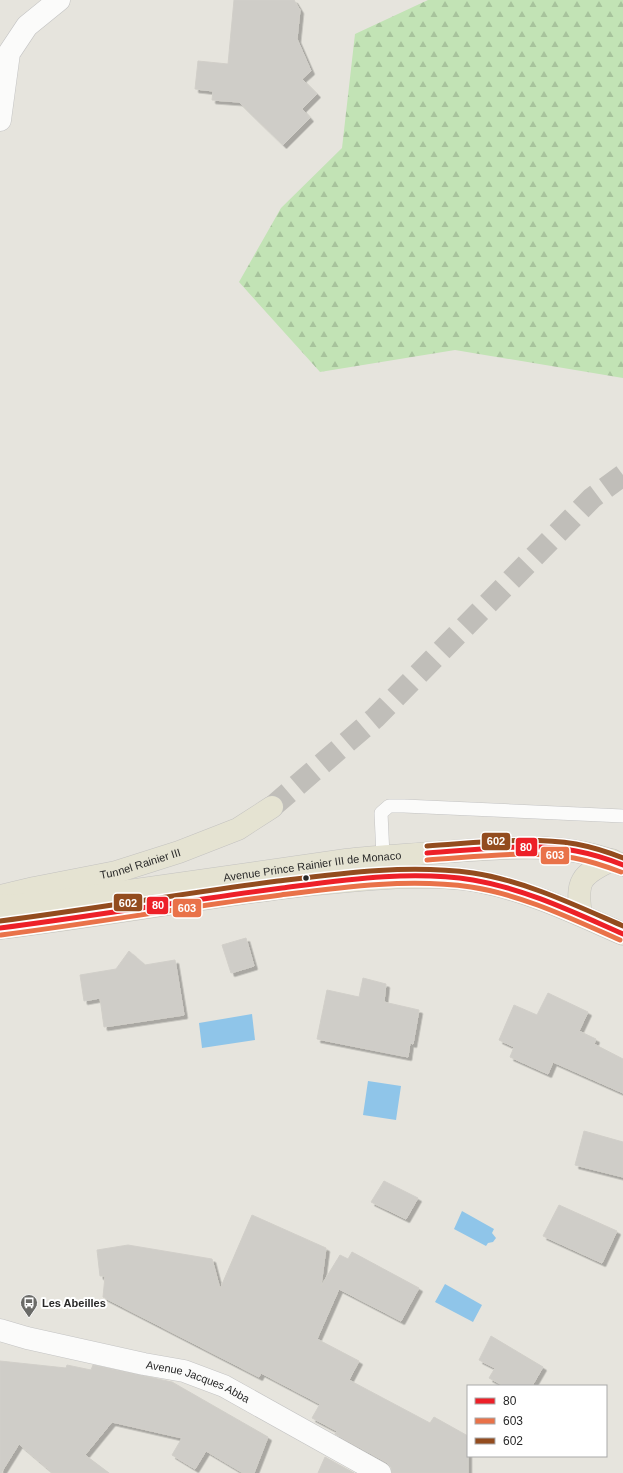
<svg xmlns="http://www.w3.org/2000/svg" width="623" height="1473" viewBox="0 0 623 1473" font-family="Arial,sans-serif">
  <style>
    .forest { fill: url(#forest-firs) }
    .water { fill: #8fc5e9 }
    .building { fill: #cfcdc8; stroke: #d1cfc9; filter: url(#shadow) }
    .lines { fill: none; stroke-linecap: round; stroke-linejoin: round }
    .primary-tunnel { stroke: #c0beb9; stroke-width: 22; stroke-dasharray: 22 11; stroke-linecap: butt }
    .lane-casing { stroke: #c3c3c3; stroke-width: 14 }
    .street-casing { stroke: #c3c3c3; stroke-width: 23 }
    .primary-casing { stroke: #c3c2c0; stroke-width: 23 }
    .lane { stroke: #fbfbfa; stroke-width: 13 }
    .street { stroke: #fbfbfa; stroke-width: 22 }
    .primary { stroke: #e5e3d2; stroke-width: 22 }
    .bus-1-casing { stroke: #fff; stroke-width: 8 }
    .bus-2-casing { stroke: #fff; stroke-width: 8 }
    .bus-3-casing { stroke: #fff; stroke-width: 8 }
    .bus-1 { stroke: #ed2028; stroke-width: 5 }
    .bus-2 { stroke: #e97249; stroke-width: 5 }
    .bus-3 { stroke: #934c1f; stroke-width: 5 }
    .bus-dot { fill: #282828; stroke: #fff; stroke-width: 1.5 }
    .labels { text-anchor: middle; stroke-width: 4; stroke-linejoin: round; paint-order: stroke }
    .street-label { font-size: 11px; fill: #282828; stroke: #fff }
    .poi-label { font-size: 11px; font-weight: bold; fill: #282828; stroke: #fff; text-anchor: start }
    .line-badge { stroke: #fff; stroke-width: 1.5 }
    .badge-label { font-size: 11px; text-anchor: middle; font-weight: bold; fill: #fff }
  </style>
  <defs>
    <pattern id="forest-firs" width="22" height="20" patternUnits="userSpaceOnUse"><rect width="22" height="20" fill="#c2e3b5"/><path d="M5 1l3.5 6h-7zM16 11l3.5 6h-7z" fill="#a7c39c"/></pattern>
    <filter id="shadow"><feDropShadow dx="3.5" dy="3.5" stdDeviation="0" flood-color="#0004"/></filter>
  </defs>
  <rect width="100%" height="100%" fill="#e6e4dd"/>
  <path class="forest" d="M428,0h195v378l-168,-28 -135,22 -81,-90 42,-74 61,-60 13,-114z"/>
  <path class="water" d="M252,1014l3,26 -53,8 -3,-25z
    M368,1081l33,5 -5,34 -33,-5z
    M462,1211l32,18 -2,4 4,5 -3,4 -5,1 -2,3 -32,-17z
    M445,1284l37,21 -9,17 -38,-20z"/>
  <path class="building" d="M234,0h60l6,10 -3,29 14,32 -9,8 15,15 -15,15 8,9 -27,27 -44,-43 -27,-2 1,-9 -18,-2 3,-28 30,3z
    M246,938l8,28 -23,7 -9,-28z
    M129,951l16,14 30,-5 9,55 -80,12 -4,-29 -16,3 -4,-26 36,-6z
    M363,978l23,6 -2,18 35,8 -6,34 -3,-1 -2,14 -91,-18 10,-49 32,7z
    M548,993l40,19 -9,19 17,8 -2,5 29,15v34l-70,-31 -5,12 -38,-17 4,-10 -15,-7 15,-35 23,10z
    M584,1131l39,11v35l-48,-12z
    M384,1181l34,17 -12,21 -35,-17z
    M559,1205l58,26 -15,32 -59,-27z
    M252,1215l74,33 -5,38 19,-31 8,4 4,-7 67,36 -18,33 -62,-32 -22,50 42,22 -10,19 81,43 4,-6 34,19v37h-76l-1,-6 -5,-5 -51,-28 2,-3 -25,-13 8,-14 -59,-31 -2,4 -156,-80 2,-21h-5l-3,-26 31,-5 84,14 8,30z
    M491,1336l52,31 -11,19h-28l-15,-8 6,-10 -16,-8z
    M0,1361l66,7 1,-3 24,5 2,-5 79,17 96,55 -14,36h-11l-37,-22 -11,18 -23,-14 10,-17 -70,-16 -27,33 24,18h-56l-34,-29 -18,29h-1z
    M325,1457l29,16h-36z"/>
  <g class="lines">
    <path class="primary-tunnel" d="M272,807l103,-89 217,-220 31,-23"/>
    <defs>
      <path id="lane" d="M383,856l-2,-43 8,-7h15l219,10"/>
      <g id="street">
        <path d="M0,120l9,-67 18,-27 32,-26"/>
        <path id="s1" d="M0,1330l27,8 117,26 40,7 40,15 156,87"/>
      </g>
      <g id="primary">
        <path id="s2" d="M0,896l34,-8 82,-16 63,-20 59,-23 34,-22"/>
        <path id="s3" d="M0,906l37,-2 309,-44c33,-4 65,-5 97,-8 61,-4 122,-12 180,13"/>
        <path d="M581,915c-5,-34 -1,-40 31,-55"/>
        <path d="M0,928c99,-12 198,-30 298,-42 37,-4 74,-8 111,-9 24,0 49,0 73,5 50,10 95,32 141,52"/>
      </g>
    </defs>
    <use href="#lane" class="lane-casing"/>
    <use href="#street" class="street-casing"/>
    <use href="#primary" class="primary-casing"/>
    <use href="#lane" class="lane"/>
    <use href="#street" class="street"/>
    <use href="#primary" class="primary"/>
    <defs>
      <path id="bus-1" d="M427,853c49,-3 101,-11 149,-2 16,3 32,8 47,14
        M0,928c94,-12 188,-28 282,-40 62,-8 128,-18 191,-8 53,9 102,33 150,54"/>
      <path id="bus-2" d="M427,860c49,-3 99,-10 147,-2 16,3 31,8 47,14
        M1,935c93,-12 186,-28 280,-40 62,-8 128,-17 190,-8 52,8 101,32 149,53"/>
      <path id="bus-3" d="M427,846c49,-3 100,-10 149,-2 16,3 32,8 47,14
        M0,921c93,-12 185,-28 278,-40 64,-8 131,-17 195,-8 52,8 102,32 150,53"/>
    </defs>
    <use href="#bus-1" class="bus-1-casing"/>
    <use href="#bus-2" class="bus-2-casing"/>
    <use href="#bus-3" class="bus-3-casing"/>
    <use href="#bus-1" class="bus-1"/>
    <use href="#bus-2" class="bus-2"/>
    <use href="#bus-3" class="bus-3"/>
  </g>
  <defs>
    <symbol id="bus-pin" viewBox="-11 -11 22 30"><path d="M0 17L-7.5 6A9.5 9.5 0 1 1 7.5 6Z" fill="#6a6a67" stroke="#fff"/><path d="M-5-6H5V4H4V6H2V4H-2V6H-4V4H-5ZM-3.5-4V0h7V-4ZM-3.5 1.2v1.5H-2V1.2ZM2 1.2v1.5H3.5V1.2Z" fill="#fff"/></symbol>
  </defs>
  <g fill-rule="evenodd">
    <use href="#bus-pin" x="19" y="1293" width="20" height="27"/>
  </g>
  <circle class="bus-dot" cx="306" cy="878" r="3.5"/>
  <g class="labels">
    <g class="street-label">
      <text dy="4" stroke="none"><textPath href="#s2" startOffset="144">Tunnel Rainier III</textPath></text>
      <text dy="4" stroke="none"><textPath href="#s3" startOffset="315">Avenue Prince Rainier III de Monaco</textPath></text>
      <text dy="4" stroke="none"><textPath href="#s1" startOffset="205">Avenue Jacques Abba</textPath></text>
    </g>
    <g class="poi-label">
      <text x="42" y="1307">Les Abeilles</text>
    </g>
  </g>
  <g class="line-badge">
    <rect x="481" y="832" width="30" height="19" rx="4" fill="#934c1f"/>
    <rect x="515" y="837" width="23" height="20" rx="4" fill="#ed2028"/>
    <rect x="540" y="846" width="30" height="19" rx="4" fill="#e97249"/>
    <rect x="113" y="893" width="30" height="19" rx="4" fill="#934c1f"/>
    <rect x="146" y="896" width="23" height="19" rx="4" fill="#ed2028"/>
    <rect x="172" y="898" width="30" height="20" rx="4" fill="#e97249"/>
  </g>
  <g class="badge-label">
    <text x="496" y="845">602</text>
    <text x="526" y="851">80</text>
    <text x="555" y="859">603</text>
    <text x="128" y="907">602</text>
    <text x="158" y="909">80</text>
    <text x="187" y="912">603</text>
  </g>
  <rect x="467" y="1385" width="140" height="72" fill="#ffffff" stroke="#a9a9a9"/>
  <rect x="475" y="1398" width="20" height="6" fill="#ed2028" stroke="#a9a9a9"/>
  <text x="503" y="1405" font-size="12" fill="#282828">80</text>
  <rect x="475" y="1418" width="20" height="6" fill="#e97249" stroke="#a9a9a9"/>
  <text x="503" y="1425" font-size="12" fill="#282828">603</text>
  <rect x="475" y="1438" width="20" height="6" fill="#934c1f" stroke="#a9a9a9"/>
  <text x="503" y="1445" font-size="12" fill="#282828">602</text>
</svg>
